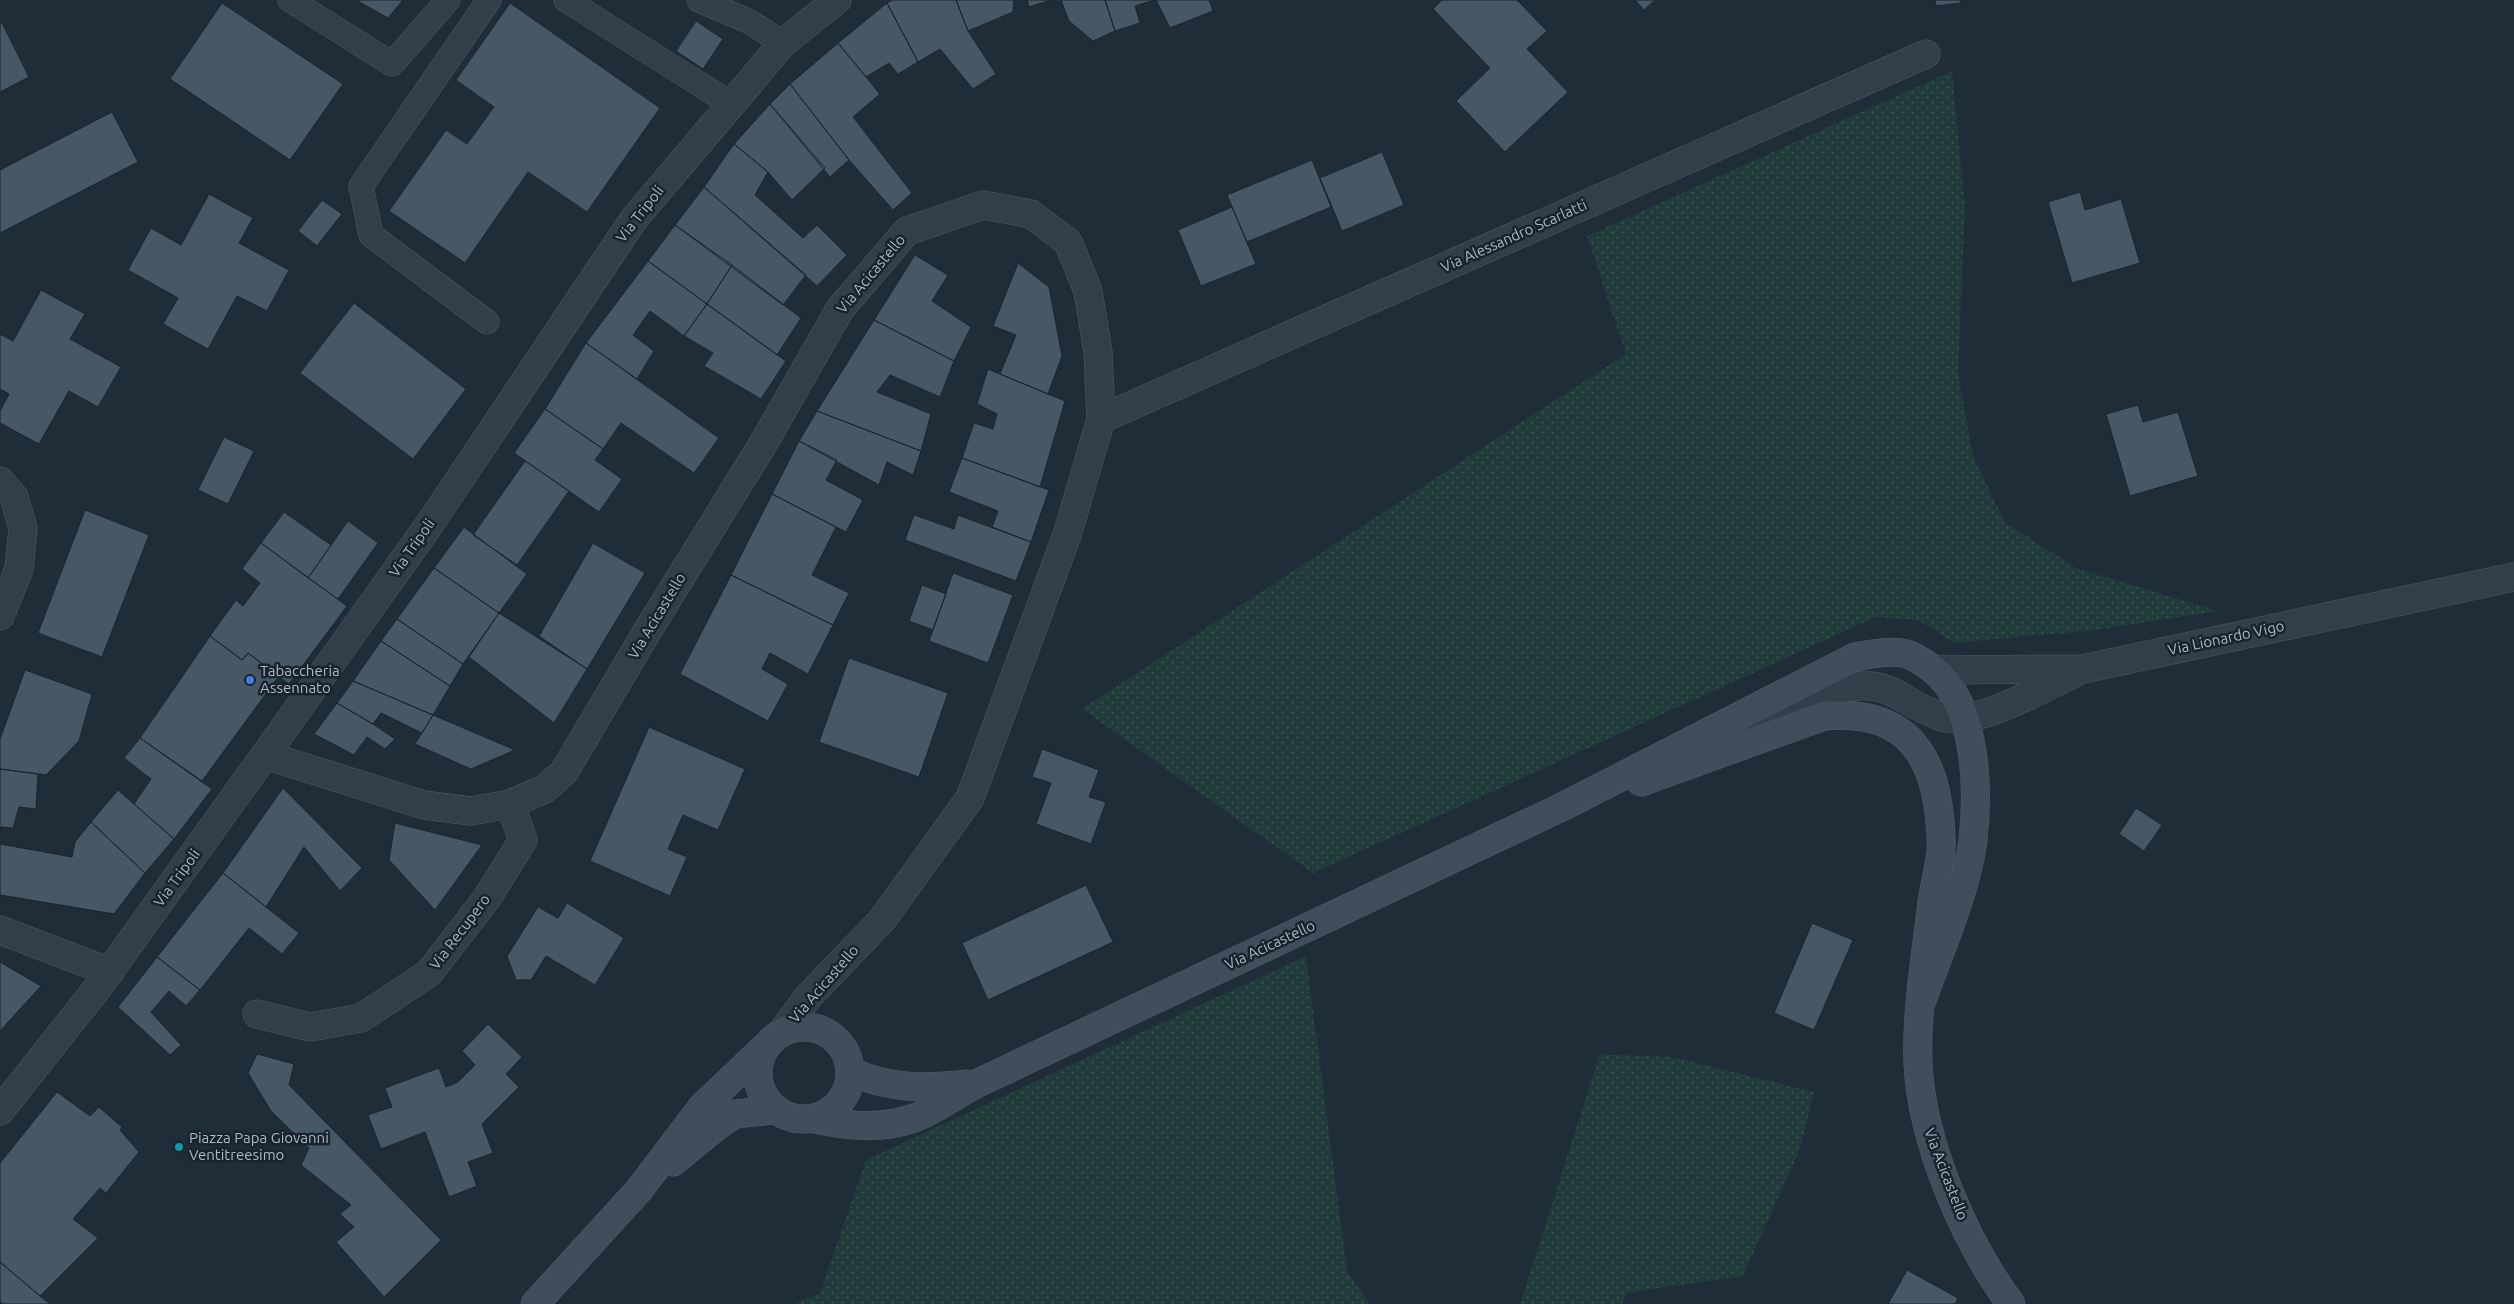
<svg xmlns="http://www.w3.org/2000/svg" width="2514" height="1304" viewBox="0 0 2514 1304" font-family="Ubuntu,sans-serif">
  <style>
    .grass { fill: url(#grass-dots) }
    .building { fill: #465765; stroke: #1a252f }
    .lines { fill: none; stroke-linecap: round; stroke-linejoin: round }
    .service-casing { stroke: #505c67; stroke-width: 25 }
    .minor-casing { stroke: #505c67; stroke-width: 29 }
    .tertiary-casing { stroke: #505c67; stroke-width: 29 }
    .secondary-casing { stroke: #505c67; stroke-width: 29 }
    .service { stroke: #323e49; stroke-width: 24 }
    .minor { stroke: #323e49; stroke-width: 28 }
    .tertiary { stroke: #323e49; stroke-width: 28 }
    .secondary { stroke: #404e5c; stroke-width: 28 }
    .shop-dot { fill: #3f7fe0; stroke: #18232d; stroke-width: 2 }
    .culture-dot { fill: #0f9aa8; stroke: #18232d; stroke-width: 2 }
    .labels { text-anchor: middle; stroke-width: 5; stroke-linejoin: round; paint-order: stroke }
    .street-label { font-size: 15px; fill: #acb9c6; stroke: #18232d }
    .poi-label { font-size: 15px; fill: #acb9c6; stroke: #18232d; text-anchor: start }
  </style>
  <defs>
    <pattern id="grass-dots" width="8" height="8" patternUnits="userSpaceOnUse" patternTransform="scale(1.25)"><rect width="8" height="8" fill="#213a3a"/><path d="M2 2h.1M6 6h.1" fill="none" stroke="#3f5455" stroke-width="1.8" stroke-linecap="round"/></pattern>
  </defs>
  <rect width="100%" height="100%" fill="#1f2d39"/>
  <path class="grass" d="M1952,71l13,136 -7,167 15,82 32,66 71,46 142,43 -130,20 -134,12 -36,-23 -42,-3 -563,256 -231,-164 544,-355 -39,-118z
    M1306,956l41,315 23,33h-575l25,-11 46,-133z
    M1600,1054l72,3 142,35 -14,57 -57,127 -116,17 -5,11h-102z"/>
  <path class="building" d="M356,0h47l-15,18z
    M892,0h64l12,31 28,43 -23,15 -33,-40 -22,13 -31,-59z
    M956,0h58l-1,12 -45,19z
    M1027,0h24l-22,7z
    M1061,0h44l10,31 -22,10 -24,-20z
    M1105,0h50l-20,6 5,17 -25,8z
    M1156,0h53l4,11 -43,17z
    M1442,0h75l30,31 -20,18 41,43 -63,60 -49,-51 34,-33 -57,-59z
    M1635,0h20l-11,10z
    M1935,0h25l1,3 -25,3z
    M222,3l121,81 -53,76 -120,-81z
    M510,3l150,105 -73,104 -59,-40 -63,91 -76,-52 57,-81 21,14 27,-37 -38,-27z
    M887,3l31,59 -20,12 -9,-11 -23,14 -28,-34z
    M696,21l27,18 -20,30 -27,-18z
    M2,23l27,54 -29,15v-68z
    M838,43l42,51 -27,23 59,76 -19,17 -44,-50 -59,-76z
    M790,84l59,76 -19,17 -60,-73z
    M770,104l55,64 -33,32 -24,-28 -34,-28z
    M112,112l26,50 -138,71v-63z
    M734,144l34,28 -13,23 48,43 14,-13 30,30 -30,31 -113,-99z
    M1382,152l22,53 -62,26 -22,-53z
    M1312,160l19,47 -84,35 -20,-47z
    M704,187l102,88 -23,30 -108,-80z
    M2080,192l5,18 36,-11 19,64 -68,20 -24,-81z
    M209,194l44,24 -14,25 50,27 -22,41 -30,-15 -29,53 -45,-25 15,-26 -50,-28 23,-42 30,17z
    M322,200l20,14 -25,32 -19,-15z
    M1232,207l24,57 -55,22 -23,-56z
    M675,225l57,40 -25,39 -59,-43z
    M915,255l33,20 -16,26 39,26 -17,34 -80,-41z
    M648,261l59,43 -23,32 -34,-25 -17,24 21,16 -17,28 -51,-36z
    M1018,263l31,24 13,69 -14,38 -48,-20 16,-39 -23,-9z
    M732,265l69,53 -24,37 -70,-51z
    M41,290l44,24 -15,25 51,28 -23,40 -29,-16 -30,53 -39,-21v-12l9,-17 -9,-5v-55l13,7z
    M354,303l112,86 -53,70 -113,-86z
    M707,304l79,57 -25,38 -57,-33 9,-13 -29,-17z
    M874,320l80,41 -14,36 -50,-22 -13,17 54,22 -10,37 -104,-40z
    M586,343l133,95 -25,35 -73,-50 -18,26 -58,-40z
    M988,369l77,32 -25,86 -78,-29 12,-35 19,6 4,-15 -20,-10z
    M2138,405l5,17 35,-10 20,64 -68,20 -24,-82z
    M545,409l58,40 -8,11 27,19 -23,33 -85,-59z
    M817,411l104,40 -8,24 -26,-13 -8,23 -80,-44z
    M224,437l30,14 -26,53 -30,-14z
    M799,441l38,19 -11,20 37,20 -17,32 -74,-38z
    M962,458l87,32 -18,52 -39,-15 6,-16 -49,-19z
    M525,461l44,30 -52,74 -44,-30z
    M772,494l64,33 -24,48 37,18 -16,32 -102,-50z
    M85,510l64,25 -47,122 -64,-24z
    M284,512l47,33 -23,33 -47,-35z
    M914,515l40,14 4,-14 73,27 -15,39 -111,-41z
    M348,521l30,22 -40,56 -30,-21z
    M464,527l63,47 -28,39 -65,-45z
    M261,543l86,63 -58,78 -41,-31 -6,7 -32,-24 26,-36 7,6 17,-23 -18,-14z
    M593,543l52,30 -58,96 -48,-33z
    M434,568l65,45 -36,51 -66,-45z
    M953,573l60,22 -25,68 -59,-22z
    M731,575l102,50 -25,49 -38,-21 -8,16 26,15 -20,37 -88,-47z
    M922,585l24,9 -13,36 -24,-9z
    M499,613l88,56 -33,54 -85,-66z
    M397,619l66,45 -13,22 -69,-45z
    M210,636l32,24 6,-7 31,23 -77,105 -62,-43z
    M381,641l69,45 -17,29 -80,-34z
    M849,658l99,35 -29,84 -100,-35z
    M25,670l67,24 -13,47 -33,34 -46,-6v-30z
    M353,681l80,34 -11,18 -41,-20 -8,11 -36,-21z
    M337,703l36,21 22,15 -10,10 -18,-12 -13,18 -40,-21z
    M433,715l82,35 -44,19 -56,-25z
    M649,727l96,42 -27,61 -35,-15 -15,34 19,8 -17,39 -80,-35z
    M140,738l72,51 -38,50 -40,-35 17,-25 -27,-21z
    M1042,749l57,21 -10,27 17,5 -15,42 -55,-20 15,-41 -19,-6z
    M0,769l38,5 -2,35 -17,-2 -6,21 -12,-1 -1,4z
    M283,788l79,80 -22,23 -36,-44 -38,60 -43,-34z
    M118,790l56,49 -29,34 -54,-51z
    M2136,808l26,17 -18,26 -25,-17z
    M91,822l54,51 -31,41 -114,-19v-51l72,13 3,-15z
    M395,823l87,22 -47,65 -46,-50z
    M223,873l76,60 -17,21 -33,-26 -49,62 -43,-33z
    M1086,885l27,57 -125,58 -26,-57z
    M567,903l57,35 -29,47 -49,-29 -15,24h-15l-9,-24 31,-49 20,11z
    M1812,923l41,17 -39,90 -40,-17z
    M157,957l43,33 -14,16 -17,-15 -18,21 30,33 -11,10 -52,-48z
    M0,962l41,24 -41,45z
    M488,1024l34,33 -16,17 13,13 -37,37 11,29 -25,9 9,24 -28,11 -24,-65 -44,17 -13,-34 24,-8 -7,-19 54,-20 7,19 12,-5 17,-17 -13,-14z
    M257,1054l37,10 -5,21 152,155 -57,57 -48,-55 18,-15 -14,-13 11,-9 -50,-40 8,-17 -38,-37 -23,-38z
    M57,1092l33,24 9,-9 23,20 -2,3 19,22 -33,41 -6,-5 -27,31 25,19 -58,58 -40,-34v-99z
    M0,1262l40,34 10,8h-47l-3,-3z
    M1907,1270l51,28 -3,6h-67z"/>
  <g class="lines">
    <defs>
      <path id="service" d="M290,0l102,64 56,-64
        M566,0l165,104
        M699,0l49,21 35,22
        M487,322l-116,-87 -10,-49 128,-186"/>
      <path id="minor" d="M1101,419l825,-365
        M257,1014l53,13 51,-9 68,-45 58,-75 36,-58 -13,-36"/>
      <path id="tertiary" d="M0,481l14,16 9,31 -4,41 -19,47
        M1935,670l148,-1 431,-92
        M1710,748c44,-23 111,-65 161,-62 24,2 40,20 62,27 4,2 10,5 14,5 34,6 96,-30 127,-45
        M265,755l159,50 47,6 39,-7 35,-15 19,-17 84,-142 115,-186 77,-135 67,-78 76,-26 48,9 37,28 20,49 10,61 3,67 -34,116 -97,263 -88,122 -74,77 -25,34
        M0,930l110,42
        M0,1111l99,-125 166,-231 164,-230 205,-306 149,-176 54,-43"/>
      <path id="secondary" d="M1641,782l183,-66c67,-6 104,23 114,89 2,15 4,31 3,46 -2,20 -8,39 -10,59 -6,51 -15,103 -13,154 4,78 46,177 93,240
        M758 1073a46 46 0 1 1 92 0a46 46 0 1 1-92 0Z
        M850,1071c38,18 76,18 117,13
        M815,1119c33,7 66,11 99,-1 22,-8 43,-24 64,-35l584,-276 293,-150c17,-3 35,-7 52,-3 6,2 12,6 17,9 53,31 55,123 49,177 -6,50 -35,115 -52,163
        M673,1162l44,-36 18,-12 40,-4
        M535,1304l104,-114 63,-83 63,-60"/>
    </defs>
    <use href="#service" class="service-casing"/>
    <use href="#minor" class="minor-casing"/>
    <use href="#tertiary" class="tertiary-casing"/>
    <use href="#secondary" class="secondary-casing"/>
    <use href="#service" class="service"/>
    <use href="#minor" class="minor"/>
    <use href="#tertiary" class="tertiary"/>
    <use href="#secondary" class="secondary"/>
  </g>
  <circle class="shop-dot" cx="250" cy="680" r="5"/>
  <circle class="culture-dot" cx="179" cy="1147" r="5"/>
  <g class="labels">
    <g class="street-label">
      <text transform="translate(640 214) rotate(-52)" y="5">Via Tripoli</text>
      <text transform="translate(1514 236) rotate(-24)" y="5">Via Alessandro Scarlatti</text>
      <text transform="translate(871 274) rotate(-50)" y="5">Via Acicastello</text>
      <text transform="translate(412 548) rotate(-55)" y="5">Via Tripoli</text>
      <text transform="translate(657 616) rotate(-59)" y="5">Via Acicastello</text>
      <text transform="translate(2226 638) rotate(-12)" y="5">Via Lionardo Vigo</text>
      <text transform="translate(177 878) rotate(-54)" y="5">Via Tripoli</text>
      <text transform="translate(460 932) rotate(-53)" y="5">Via Recupero</text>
      <text transform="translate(1270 945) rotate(-25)" y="5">Via Acicastello</text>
      <text transform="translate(824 984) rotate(-49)" y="5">Via Acicastello</text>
      <text transform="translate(1946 1174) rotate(69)" y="5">Via Acicastello</text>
    </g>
    <g class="poi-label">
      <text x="260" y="676">Tabaccheria<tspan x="260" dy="17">Assennato</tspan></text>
      <text x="189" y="1143">Piazza Papa Giovanni<tspan x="189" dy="17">Ventitreesimo</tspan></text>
    </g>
  </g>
</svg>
